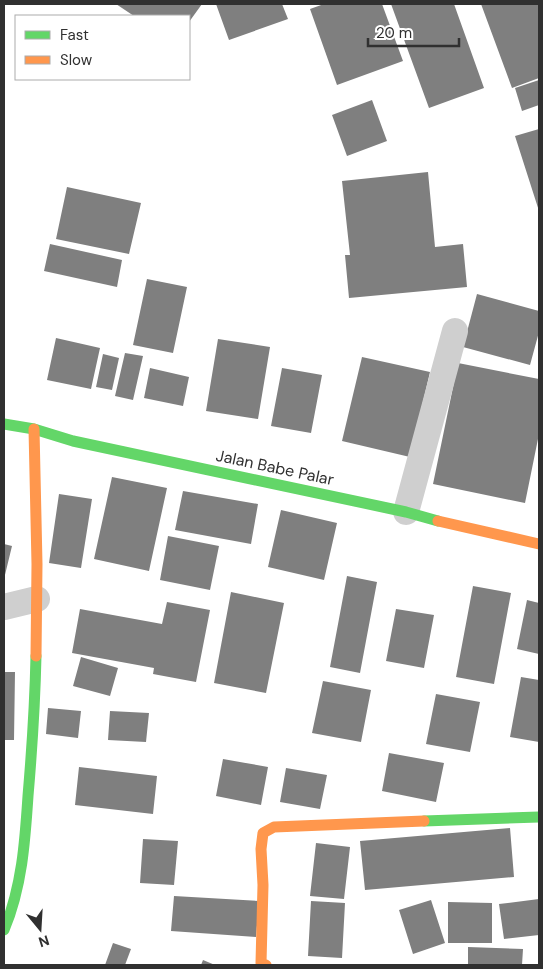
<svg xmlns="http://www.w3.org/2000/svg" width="543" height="969" viewBox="0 0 543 969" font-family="'DM Sans',sans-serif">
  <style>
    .building { fill: #7f7f7f }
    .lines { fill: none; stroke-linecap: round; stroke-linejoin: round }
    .street { stroke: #cfcfcf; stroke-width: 26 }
    .fast { stroke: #63d668; stroke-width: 11 }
    .slow { stroke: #ff974d; stroke-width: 11 }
    .labels { text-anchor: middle; stroke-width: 5; stroke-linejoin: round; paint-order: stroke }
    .street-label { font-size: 16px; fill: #303030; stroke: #fff }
  </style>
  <rect width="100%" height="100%" fill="#fff"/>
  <path class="building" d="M116,4h86l-13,18v-6h-55z
    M216,4h66l6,15 -59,21z
    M324,4h58l21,57 -66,24 -27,-76z
    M391,4h63l30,84 -55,20z
    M481,4h58v74l-27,10z
    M539,80v25l-17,6 -7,-23z
    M372,100l15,41 -40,15 -15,-41z
    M539,129v82l-24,-75z
    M428,172l7,75 28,-3 4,43 -118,11 -4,-43h5l-8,-74z
    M67,187l74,16 -12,51 -73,-15z
    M50,244l72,16 -5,27 -73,-16z
    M147,279l40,8 -14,66 -40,-8z
    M477,294l62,17v21l-9,33 -67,-18z
    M56,338l44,10 -9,41 -44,-9z
    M218,339l52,8 -12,72 -52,-8z
    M125,353l18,3 -10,44 -18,-4z
    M103,354l16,4 -7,32 -16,-3z
    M362,357l68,15 -20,85 -68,-16z
    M458,363l81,16v55l-14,69 -92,-19z
    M150,368l39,9 -6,29 -39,-8z
    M282,368l40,7 -11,58 -40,-7z
    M112,477l55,11 -18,83 -55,-12z
    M183,491l75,13 -7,40 -76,-14z
    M59,494l33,5 -11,69 -32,-5z
    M281,510l56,13 -13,57 -56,-13z
    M168,536l51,10 -9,44 -50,-10z
    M4,544l8,2 -8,33z
    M347,576l30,6 -17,91 -30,-6z
    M473,586l38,7 -17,91 -38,-7z
    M231,592l53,11 -18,90 -52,-10z
    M527,600l12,3v51l-22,-5z
    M167,602l43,8 -14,72 -43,-8 1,-6 -82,-15 8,-44 82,15z
    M396,609l38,6 -10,53 -38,-7z
    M81,657l37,11 -8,28 -37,-10z
    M4,672h11l-1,68h-10z
    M521,677l18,3v62l-29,-5z
    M323,681l48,9 -10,52 -49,-9z
    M436,694l44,8 -10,50 -44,-8z
    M48,708l33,3 -3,27 -32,-4z
    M110,711l39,2 -3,29 -38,-2z
    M389,753l55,10 -8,39 -54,-11z
    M223,759l45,8 -7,38 -45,-9z
    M79,767l78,9 -4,38 -78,-9z
    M286,768l41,7 -7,34 -40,-7z
    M510,828l4,49 -149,13 -5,-49z
    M143,839l35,2 -4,44 -34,-2z
    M316,843l34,4 -6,52 -34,-3z
    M174,896l85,5 -3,36 -85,-6z
    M539,899v36l-35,4 -5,-35z
    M431,900l14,43 -32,11 -14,-44z
    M311,901l34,2 -3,55 -34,-2z
    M448,902l44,1v40h-44z
    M113,943l18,6 -6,16h-20z
    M468,947l55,2 -1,16h-54z
    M203,960l12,5h-14z"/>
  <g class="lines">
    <path class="street" d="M406,512l49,-181
      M4,607l33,-8"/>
    <path class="fast" d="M4,424l30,5 39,12 333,71 32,9
      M424,821l115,-4
      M4,930c18,-43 21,-88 24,-134 4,-47 7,-94 8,-140"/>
    <path class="slow" d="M34,429l3,135 -1,92
      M438,521l101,23
      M266,965l-5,-2 2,-78 -2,-36 2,-16 11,-6 150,-6"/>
  </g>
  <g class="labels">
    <g class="street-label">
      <text transform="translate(275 467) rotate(12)" y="6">Jalan Babe Palar</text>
    </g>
  </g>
  <rect width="543" height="969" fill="none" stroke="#303030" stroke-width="10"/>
  <rect x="15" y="15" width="175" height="65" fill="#ffffff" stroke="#acacac"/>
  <rect x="25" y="31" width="25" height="8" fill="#63d668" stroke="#acacac"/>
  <text x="60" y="40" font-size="15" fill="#303030">Fast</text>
  <rect x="25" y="56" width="25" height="8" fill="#ff974d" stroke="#acacac"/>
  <text x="60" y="65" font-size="15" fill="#303030">Slow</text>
  <g transform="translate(40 929) rotate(162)" stroke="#ffffff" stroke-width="4" paint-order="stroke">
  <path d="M0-4L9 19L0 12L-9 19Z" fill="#303030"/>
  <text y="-8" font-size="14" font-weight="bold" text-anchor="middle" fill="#303030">N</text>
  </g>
  <path d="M368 38v8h91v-8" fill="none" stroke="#303030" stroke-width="2.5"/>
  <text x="376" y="38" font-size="15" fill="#303030" stroke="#ffffff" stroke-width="4" paint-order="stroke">20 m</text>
</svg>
